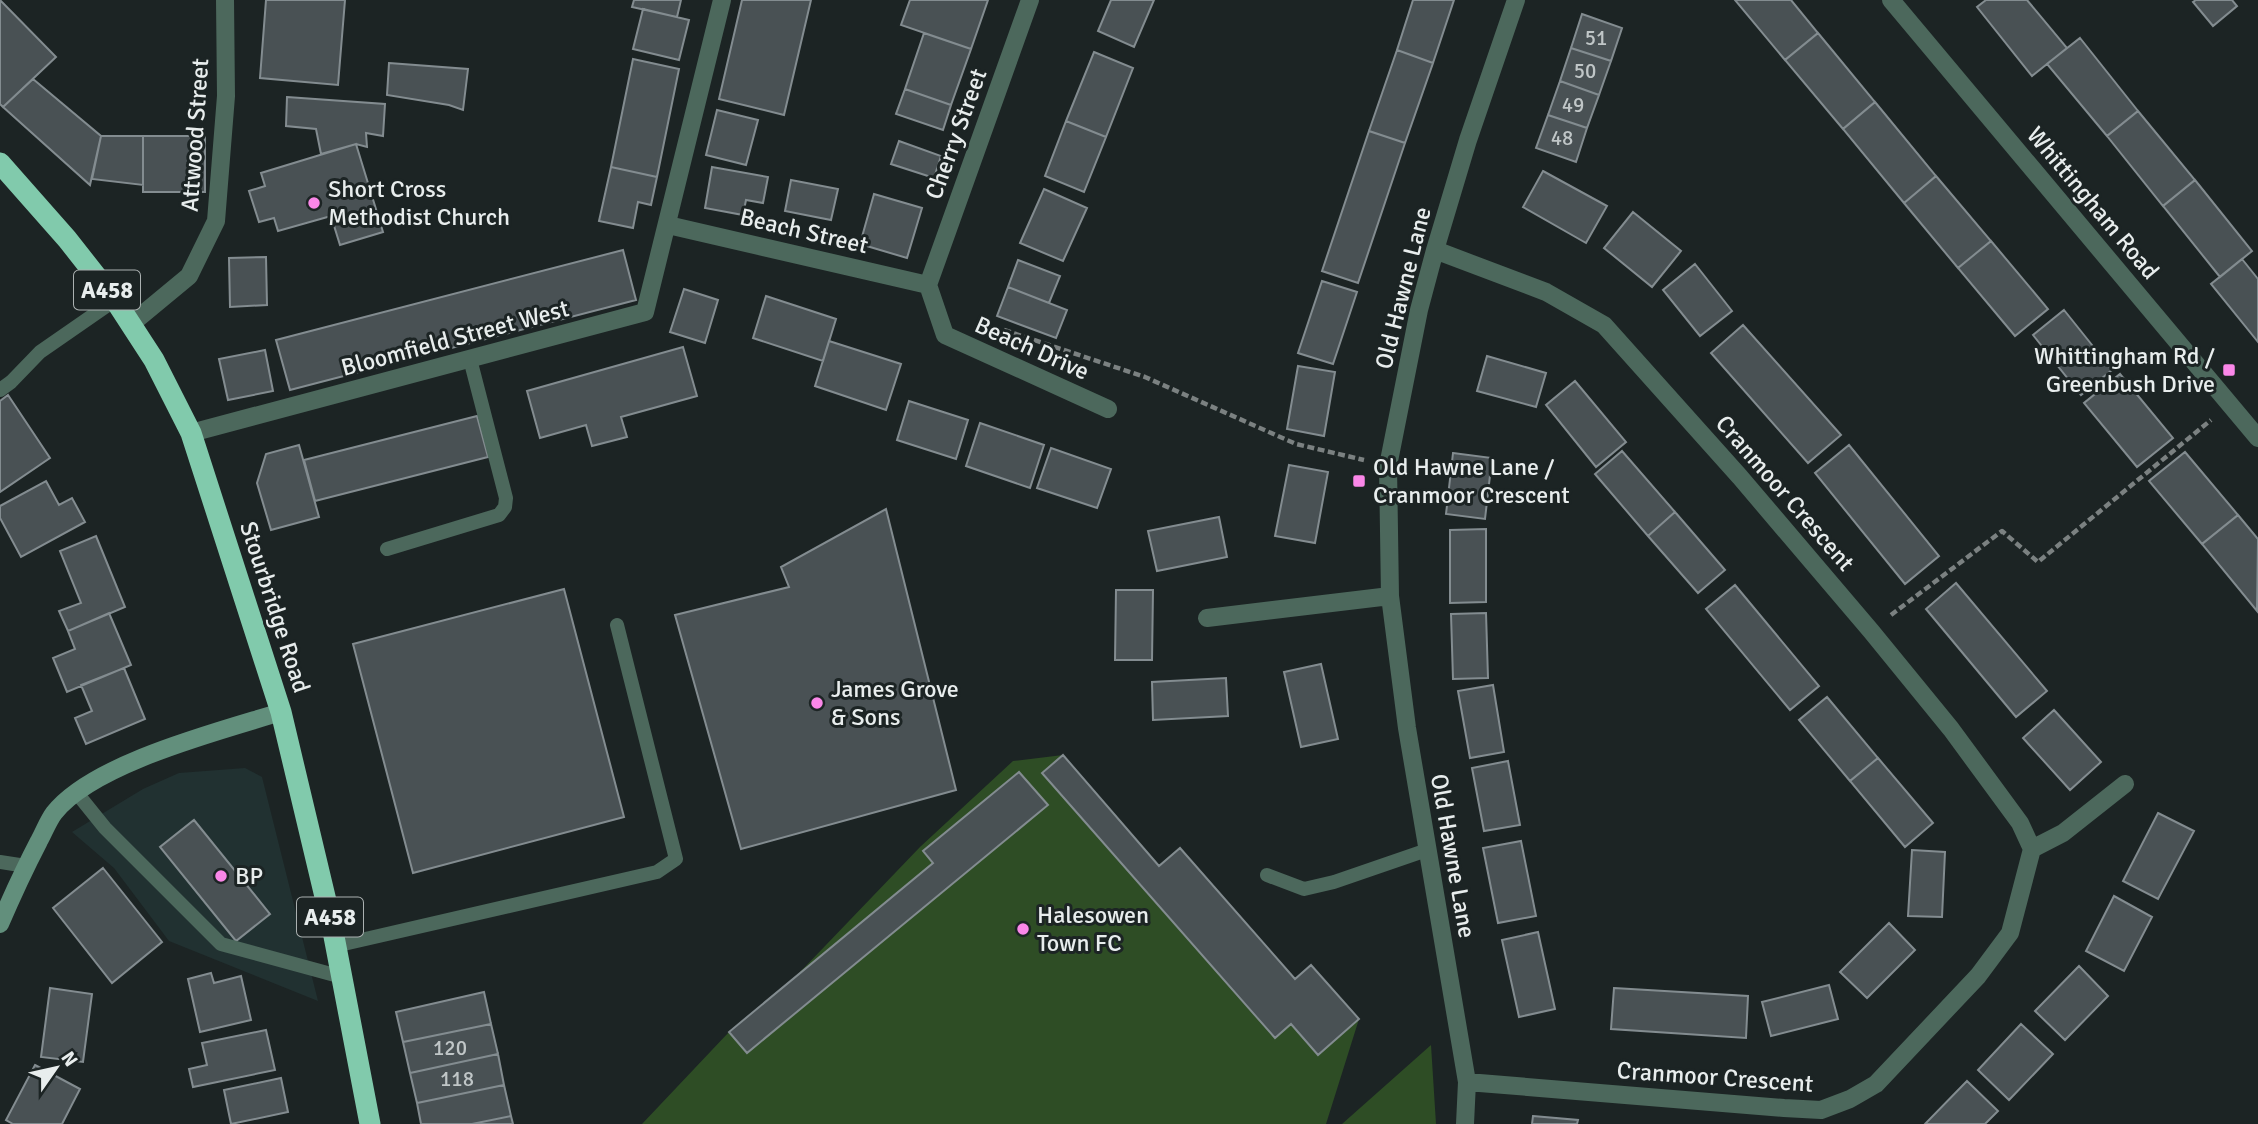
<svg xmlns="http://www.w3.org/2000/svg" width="2258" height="1124" viewBox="0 0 2258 1124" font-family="Signika,sans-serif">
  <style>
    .built { fill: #213131 }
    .green { fill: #2e4d25 }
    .building { fill: #495154; stroke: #838c90; stroke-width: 2 }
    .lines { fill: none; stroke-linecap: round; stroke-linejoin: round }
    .path { stroke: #7b8181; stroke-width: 4.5; stroke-dasharray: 7 3.5; stroke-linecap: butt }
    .lane { stroke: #4c685c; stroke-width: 14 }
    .street { stroke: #4c685c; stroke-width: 18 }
    .secondary { stroke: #628f7c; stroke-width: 18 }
    .highway { stroke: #81caac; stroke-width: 21 }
    .poi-dot { fill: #fa87e8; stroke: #1c2424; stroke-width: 2.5 }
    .labels { text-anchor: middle; stroke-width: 6; stroke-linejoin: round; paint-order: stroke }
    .number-label { font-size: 21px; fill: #c0c6c7 }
    .shield { fill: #1c2424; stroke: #abb1b1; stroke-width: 2 }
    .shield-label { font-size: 23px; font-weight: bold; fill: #e8eded }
    .street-label { font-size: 24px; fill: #e8eded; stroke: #1c2424 }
    .poi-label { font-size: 24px; fill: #e8eded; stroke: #1c2424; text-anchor: start }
  </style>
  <rect width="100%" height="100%" fill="#1c2424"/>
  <path class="built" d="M245,768l17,9 56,224 -149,-60 -55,-73 -42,-36 71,-43 36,-16z"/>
  <path class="green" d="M1063,755l96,110 21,-17 115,131 16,-14 48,54 -33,105h-684l87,-92 49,-37 142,-148 93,-86z
    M1431,1045l5,79h-94z"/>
  <path class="building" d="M0,0l56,57 -53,50 -3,-3z
    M266,0h79l-7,85 -78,-7z
    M634,0h47l-4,17 -45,-10z
    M742,0h69l-27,115 -65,-16z
    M910,0h78l-17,49 -70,-24z
    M1111,0h43l-20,47 -36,-16z
    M1413,0h41l-21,63 -36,-13z
    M1735,0h56l27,33 -33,27z
    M1986,0h41l40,48 -35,28 -55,-69z
    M2196,0h36l5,6 -24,20 -20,-24z
    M643,9l46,11 -10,40 -46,-11z
    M1582,14l40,14 -11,33 -40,-13z
    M924,33l47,16 -20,56 -46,-16z
    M1818,33l57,69 -32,27 -58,-69z
    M2080,38l58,73 -31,25 -60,-72z
    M1571,48l40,13 -12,34 -39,-14z
    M1397,50l36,13 -28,80 -36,-12z
    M1094,52l39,16 -27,69 -40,-16z
    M633,59l46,10 -22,108 -46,-10z
    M389,63l79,6 -5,41 -14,-5 -62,-10z
    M33,79l68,57 -11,49 -87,-78z
    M1560,81l39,14 -12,33 -39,-13z
    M905,89l46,16 -8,25 -47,-16z
    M287,97l98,7 -2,32 -17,-3 1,14 -11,-3 -35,10 -5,-25 -30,-3z
    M1875,102l61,74 -32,27 -61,-74z
    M717,110l41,10 -12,45 -40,-10z
    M2138,111l57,69 -32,26 -56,-70z
    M1548,115l39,13 -11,34 -40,-14z
    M1066,121l40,16 -22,55 -39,-16z
    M1369,131l36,12 -47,140 -36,-12z
    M101,136h42v49l-51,-6z
    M143,136h62v56h-62z
    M899,141l42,15 -7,22 -43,-14z
    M356,144l27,88 -43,13 -9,-29 -53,15 -4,-13 -15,4 -10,-31 16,-5 -4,-13z
    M611,167l46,10 -6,28 -13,-3 -5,26 -34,-7z
    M712,167l56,10 -5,26 -17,-3 -3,15 -38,-7z
    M1543,171l64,35 -21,37 -63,-36z
    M1936,176l55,65 -33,27 -54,-65z
    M791,180l47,9 -7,31 -46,-9z
    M2195,180l57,71 -32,26 -57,-71z
    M1044,189l43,19 -24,53 -43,-18z
    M874,194l48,14 -15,50 -47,-14z
    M1633,212l48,39 -29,36 -48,-39z
    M1991,241l57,68 -33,27 -57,-68z
    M623,250l13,50 -346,90 -14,-50z
    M266,257l1,48 -37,2 -1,-49z
    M2242,259l16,20v63l-47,-58z
    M1018,260l42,16 -11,27 -41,-16z
    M1695,264l37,47 -32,25 -37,-46z
    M1322,281l35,11 -24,72 -35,-11z
    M1008,287l59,23 -11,28 -59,-22z
    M684,289l34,11 -13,43 -35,-11z
    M766,296l70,23 -13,42 -70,-23z
    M2064,310l48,60 -31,25 -48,-60z
    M1743,325l98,110 -33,28 -97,-110z
    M829,341l72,23 -15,46 -71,-24z
    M683,347l14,49 -76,21 6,20 -35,9 -6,-21 -46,13 -13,-47z
    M265,350l8,41 -45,9 -9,-41z
    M1487,356l59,17 -10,34 -59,-16z
    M1298,366l37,6 -11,64 -37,-7z
    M2120,374l53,64 -36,29 -53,-64z
    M1575,381l51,61 -30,25 -50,-62z
    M8,395l42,63 -50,34v-91z
    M909,401l59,19 -12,39 -59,-19z
    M477,416l11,41 -173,44 -11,-41z
    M980,423l64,22 -14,43 -64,-22z
    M299,445l20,72 -48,13 -14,-47 9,-29z
    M1849,445l90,111 -34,28 -90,-111z
    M1051,448l60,21 -14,39 -60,-20z
    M1622,451l53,61 -27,24 -53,-62z
    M2185,452l53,63 -36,29 -53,-63z
    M1453,453l39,5 -7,61 -39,-5z
    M1289,465l39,7 -13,71 -40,-7z
    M46,481l13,24 13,-7 13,24 -64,35 -21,-39v-12z
    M886,509l70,281 -215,59 -66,-234 114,-28 -8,-20z
    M1675,512l50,58 -27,23 -50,-57z
    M2238,515l20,24 -1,72 -55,-67z
    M1219,517l8,40 -70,14 -9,-40z
    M1486,529v73l-36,1v-73z
    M96,536l29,71 -57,24 -9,-20 22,-8 -21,-52z
    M1956,583l91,108 -31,26 -90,-108z
    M1735,585l84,101 -29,24 -84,-101z
    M564,589l60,228 -211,56 -60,-229z
    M1116,590h37l-1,70h-37z
    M109,613l22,52 -64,27 -14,-34 22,-9 -7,-18z
    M1486,613l2,65 -35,1 -2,-65z
    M1321,664l17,75 -37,8 -17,-75z
    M124,668l21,51 -59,25 -11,-26 17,-7 -11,-26z
    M1226,678l2,38 -75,4 -1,-38z
    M1493,685l11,67 -34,6 -12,-67z
    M1827,697l51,61 -28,23 -51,-61z
    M2054,710l47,52 -31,28 -47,-52z
    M1063,755l96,111 21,-18 115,131 16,-14 48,54 -41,36 -27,-31 -16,14 -233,-265z
    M1878,758l55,65 -28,24 -55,-66z
    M1508,761l12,64 -36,6 -12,-63z
    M1019,772l29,33 -301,248 -18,-21 204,-169 -10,-12z
    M2158,813l36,18 -36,68 -35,-18z
    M194,820l76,94 -34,27 -76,-94z
    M1521,841l15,75 -38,7 -15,-75z
    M1912,850l33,2 -3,65 -34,-1z
    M103,868l59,74 -50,41 -59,-75z
    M2114,896l38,21 -28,54 -38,-20z
    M1889,923l26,27 -48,48 -27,-26z
    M1538,932l17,77 -36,8 -17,-77z
    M2079,966l29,30 -43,44 -30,-29z
    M211,973l3,10 27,-7 10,44 -51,12 -12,-53z
    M1829,985l9,34 -67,17 -9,-34z
    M50,988l42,6 -9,68 -42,-5z
    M1614,988l134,8 -2,42 -135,-9z
    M484,992l7,32 -88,18 -7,-30z
    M491,1024l7,30 -88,19 -7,-31z
    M2021,1024l32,30 -44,46 -31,-30z
    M266,1030l9,40 -82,17 -4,-18 18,-4 -5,-22z
    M498,1054l6,31 -87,18 -7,-30z
    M35,1065l45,24 -18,35h-49l-7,-4z
    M281,1078l7,34 -57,12 -7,-34z
    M1967,1081l31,30 -13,13h-60z
    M504,1085l7,31 -39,8h-51l-4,-21z
    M511,1116l2,8h-41z
    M1533,1116l45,4 -1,4h-45z"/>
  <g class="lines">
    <path class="path" d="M1004,330l141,47 151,67 68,16
      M1891,615l111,-84 36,31 173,-142"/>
    <path class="lane" d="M0,390l11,-8 29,-30 75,-52
      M387,549l112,-34 6,-8 1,-9 -36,-139
      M76,792l29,36 116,116 121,33
      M0,862l26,4
      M1267,875l37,14 30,-7 93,-32
      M335,946l322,-74 19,-13 -59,-234"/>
    <path class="street" d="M1891,0l367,438
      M668,225l260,60
      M1435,250l111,42 58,33 136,152 131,154 80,98 69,94 12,26 -22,84 -32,43 -102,108 -26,15 -29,11 -37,-2 -317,-26
      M928,285l102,-285
      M928,285l17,50 163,74
      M131,324l58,-48 27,-55 10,-125 -1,-96
      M191,433l454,-121 77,-312
      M1207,618l183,-22
      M2032,849l31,-16 62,-49
      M1465,1124l2,-42 -60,-354 -17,-132 -2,-130 31,-156 16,-60 33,-110 48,-140"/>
    <path class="secondary" d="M0,924c12,-28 25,-56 39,-83 5,-9 9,-20 15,-28 39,-50 166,-82 227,-101"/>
    <path class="highway" d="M0,163l67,76 48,61 39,60 37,73 90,279 51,214 38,198"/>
  </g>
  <g class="poi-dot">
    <circle cx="314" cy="203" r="7"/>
    <rect x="2222" y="363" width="14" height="14" rx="3.5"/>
    <rect x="1352" y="474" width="14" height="14" rx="3.5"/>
    <circle cx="817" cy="703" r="7"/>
    <circle cx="221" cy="876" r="7"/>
    <circle cx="1023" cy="929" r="7"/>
  </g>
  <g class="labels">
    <g class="number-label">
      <text x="1596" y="45">51</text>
      <text x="1585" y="78">50</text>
      <text x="1573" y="112">49</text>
      <text x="1562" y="145">48</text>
      <text x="450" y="1055">120</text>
      <text x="457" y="1086">118</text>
    </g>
    <g class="shield">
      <rect x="74" y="270.5" width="66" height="39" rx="5"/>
      <rect x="297" y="897.5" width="66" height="39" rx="5"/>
    </g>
    <g class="shield-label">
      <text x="107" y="298">A458</text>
      <text x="330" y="925">A458</text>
    </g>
    <g class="street-label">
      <text transform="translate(956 134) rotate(-70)" y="8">Cherry Street</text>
      <text transform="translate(195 135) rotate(-86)" y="8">Attwood Street</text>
      <text transform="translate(2093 203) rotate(50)" y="8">Whittingham Road</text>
      <text transform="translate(804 231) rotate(13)" y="8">Beach Street</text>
      <text transform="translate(1403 288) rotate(-76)" y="8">Old Hawne Lane</text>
      <text transform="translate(455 338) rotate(-15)" y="8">Bloomfield Street West</text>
      <text transform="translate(1032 348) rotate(24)" y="8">Beach Drive</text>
      <text transform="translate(1785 493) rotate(49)" y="8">Cranmoor Crescent</text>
      <text transform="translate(275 607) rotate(72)" y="8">Stourbridge Road</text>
      <text transform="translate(1453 856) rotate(80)" y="8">Old Hawne Lane</text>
      <text transform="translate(1715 1077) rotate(4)" y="8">Cranmoor Crescent</text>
    </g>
    <g class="poi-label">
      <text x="328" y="197">Short Cross<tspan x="328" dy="28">Methodist Church</tspan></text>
      <text x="2215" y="364" text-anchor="end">Whittingham Rd /<tspan x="2215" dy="28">Greenbush Drive</tspan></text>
      <text x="1373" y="475">Old Hawne Lane /<tspan x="1373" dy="28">Cranmoor Crescent</tspan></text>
      <text x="831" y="697">James Grove<tspan x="831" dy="28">&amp; Sons</tspan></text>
      <text x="235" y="884">BP</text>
      <text x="1037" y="923">Halesowen<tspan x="1037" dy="28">Town FC</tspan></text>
    </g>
  </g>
  <g transform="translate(56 1068) rotate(56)" stroke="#1c2424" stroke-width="5" paint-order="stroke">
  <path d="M0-5L12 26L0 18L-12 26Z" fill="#e8eded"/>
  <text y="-10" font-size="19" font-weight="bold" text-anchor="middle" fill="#e8eded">N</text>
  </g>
</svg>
